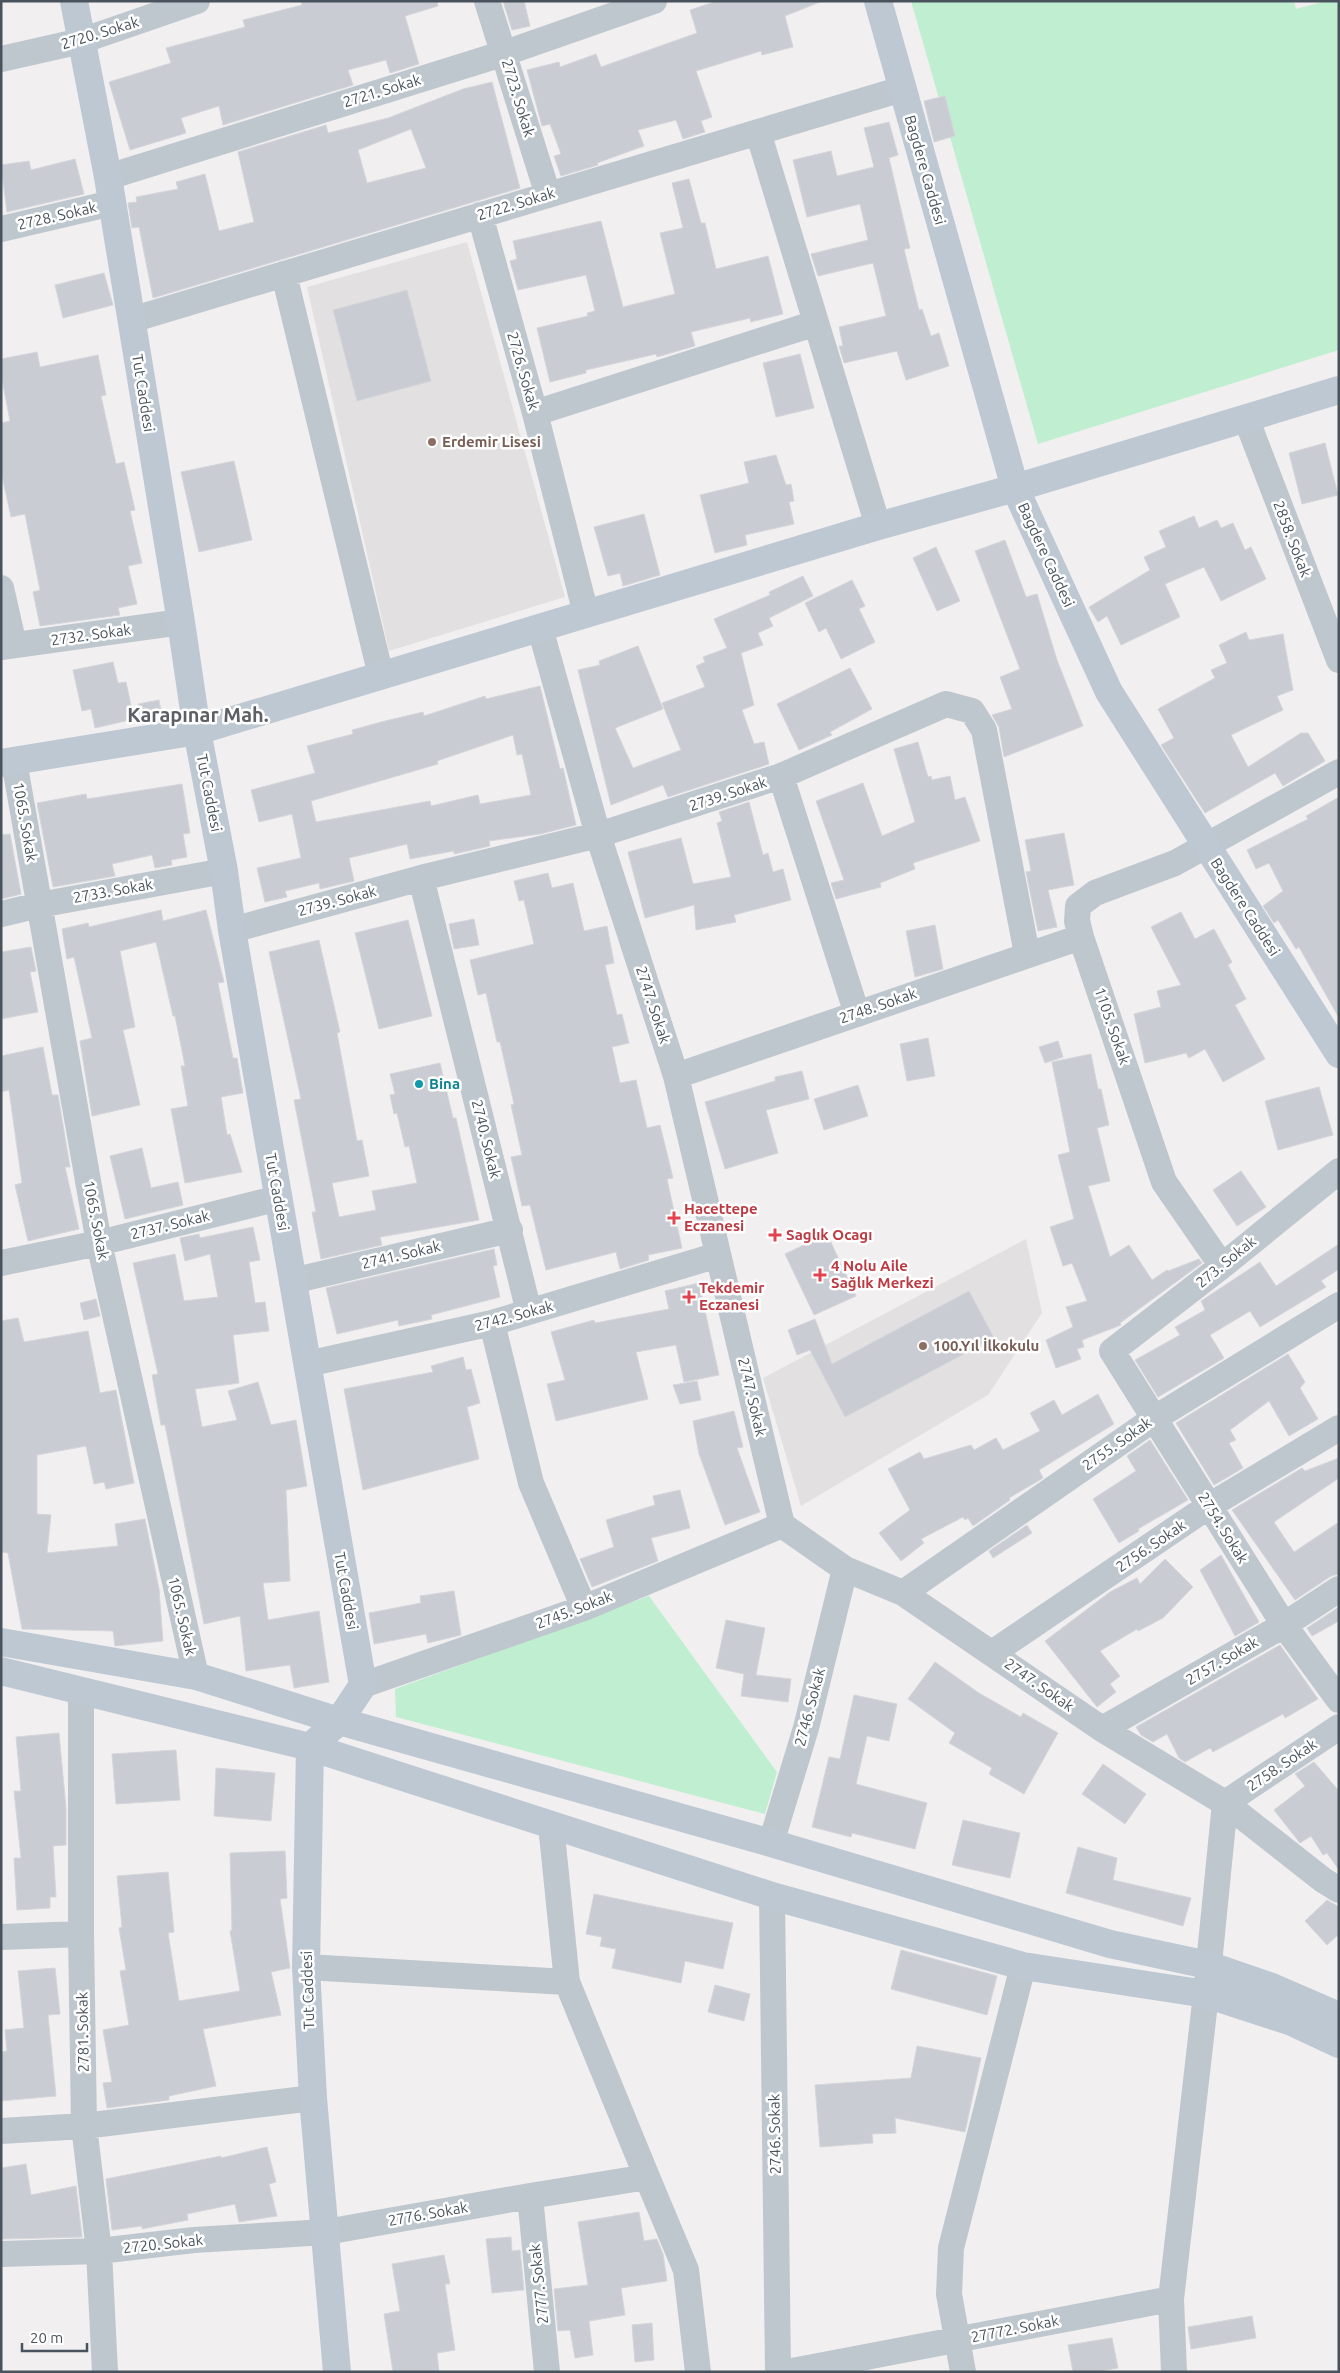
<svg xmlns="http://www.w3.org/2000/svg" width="1340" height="2373" viewBox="0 0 1340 2373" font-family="Ubuntu,sans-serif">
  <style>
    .education { fill: #e3e0e2 }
    .green { fill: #bfefd0 }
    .building { fill: #c9ccd2; stroke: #d4d6db; fill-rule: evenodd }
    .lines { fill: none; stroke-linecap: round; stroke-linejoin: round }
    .street { stroke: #bec7ce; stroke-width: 26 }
    .secondary { stroke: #bdc8d3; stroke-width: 28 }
    .education-dot { fill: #8d6e63; stroke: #fff; stroke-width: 2 }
    .culture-dot { fill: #0f9aa8; stroke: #fff; stroke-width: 2 }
    .health-dot { fill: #e0444e; stroke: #fff; stroke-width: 2 }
    .labels { text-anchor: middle; stroke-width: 5; stroke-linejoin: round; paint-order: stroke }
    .street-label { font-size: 15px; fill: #48535d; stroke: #fff }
    .education-label { font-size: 15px; font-weight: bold; fill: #785e54; stroke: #fff; text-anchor: start }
    .culture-label { font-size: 15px; font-weight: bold; fill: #0d838f; stroke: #fff; text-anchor: start }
    .health-label { font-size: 15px; font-weight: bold; fill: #be3a42; stroke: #fff; text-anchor: start }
    .district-label { font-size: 20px; font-weight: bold; fill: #5c6064; stroke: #fff }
  </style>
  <rect width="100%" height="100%" fill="#f2eff0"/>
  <path class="education" d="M467,242l98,355 -176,54 -82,-364z
    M1026,1239l16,74 -54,82 -187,111 -38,-128z"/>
  <path class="green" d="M911,1h383l2,8 30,-8h13v349l-301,94z
    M649,1596l128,176 -12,42 -369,-97 -1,-28z"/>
  <path class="building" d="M301,1h136l1,5 -33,10 14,48 -29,9 -4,-13 -38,10 5,15 -130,40 -4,-19 -38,12 5,15 -56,17 -21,-68 62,-19 -5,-15 79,-21 -2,-7 59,-15z
    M503,1h21l6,25 -18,4z
    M717,1l103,1 -35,14 8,31 -31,8 -1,-4 -65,20 16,46 -11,4 4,11 -22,7 -7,-19 -38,10 6,16 -47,17 1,2 -37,11 -7,-20 7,-2 -11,-30 -8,2 -15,-56 32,-8 1,5 36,-13 5,13 96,-34 -7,-23z
    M492,82l28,106 -367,110 -14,-71 -7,1 -4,-25 9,-1 -1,-5 42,-8 -2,-7 29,-8 14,57 35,-9 -16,-70 88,-27 2,8 60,-15 75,-29zM411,129l15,39 -59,15 -9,-33z
    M945,96l10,40 -21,6 -10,-41z
    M889,122l9,33 -9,3 21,90 -6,1 15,61 3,-1 9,27 8,-3 10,33 -43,14 -9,-29 -53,12 -5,-17h4l-4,-19 47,-11 -13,-53 -55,13 -7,-22 57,-14 -8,-36 -53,13 -14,-57 38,-9 6,25 37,-9 -10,-39z
    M75,159l9,35 -77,18 -6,-47 28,-4 2,9z
    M689,179l12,44h4l11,46 52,-13 15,58 -32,8 -1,-4 -59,14 4,14 -38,11 -1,-3 -70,16v3l-36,9 -13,-54 51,-12 -1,-3 8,-2 -9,-36 -68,15 -8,-29 7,-2 -4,-18 88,-20 22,86 52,-13 -15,-61 23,-5 -11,-45z
    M104,273l9,32 -50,13 -8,-33z
    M407,290l24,91 -74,20 -24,-91z
    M37,352l3,15 58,-12 8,40 -5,1 15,68 8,-2 11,48 -5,1 12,52 -14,3 9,38 -19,4 2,7 -80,11 -7,-34 7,-2 -15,-76 -14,3 -10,-46v-48l9,-2 -9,-47v-15z
    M800,354l14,54 -38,9 -13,-54z
    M1325,443l13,52 -36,9 -13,-51z
    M776,455l10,30 5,-1 3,17 -5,1 5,22 -49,11 2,10 -32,8 -15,-58 49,-12 -5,-21z
    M234,461l18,79 -53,12 -18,-80z
    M644,514l16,61 -37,11 -3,-13 -12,3 -14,-49z
    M1194,516l5,12 18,-8 4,8 12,-5 12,27 6,-3 15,32 -45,22 -17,-34 -39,17 15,33 -59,28 -14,-29 -9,6 -9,-15 61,-37 -6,-13 22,-10 -7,-16z
    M1005,540l21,57 11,-3 20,66 26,66 -79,31 -5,-30 -7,-12 20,-6 -12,-32 20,-8 -45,-118z
    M936,547l24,54 -23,10 -24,-53z
    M803,576l10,20 -44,22 4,8 -15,7 5,12 -22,8 13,52 -12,5 12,34 10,-2 5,22 -101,33 -5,-12 -52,20 -33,-135 22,-5 -1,-4 39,-15 25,63 -48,19 18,40 48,-18 -19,-47 43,-16 -9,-21 9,-4 -2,-5 24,-9 -13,-29 56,-24 -1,-3z
    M852,580l13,26 -6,3 16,33 -34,17 -15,-31 -7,4 -14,-29z
    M1246,632l3,8 34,-6 10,56 -16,6 6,14 -52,25 17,32 53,-34h7l17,28 -42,25 -8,-13 -70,40 -44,-68 13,-7 -16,-29 57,-31 -4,-8 16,-7 -8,-18z
    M113,662l5,21 8,-1 8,37 -39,9 -4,-19 -9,2 -9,-41z
    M850,668l22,41 -42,23 2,3 -33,15 -22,-46z
    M540,686l20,83 3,-1 13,57 -36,9 -51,7 1,5 -36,8v-3l-44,8 -3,-15 -58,14 5,23 -34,8 -1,-6 -34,8 2,6 -22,5 -8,-34 44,-10 -9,-44 -33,8 -8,-32 64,-17 -8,-27 46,-12 -1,-4 29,-8 42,-10 1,4 61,-20 1,3zM513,735l4,20 5,-1 9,41 -51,9 -2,-9 -47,11 -1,-5 -114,21 -5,-21 127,-37 -1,-3z
    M159,700l4,21 -21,3 -4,-20z
    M918,742l10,35 3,-1 1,4 18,-4 5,24 10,-3 15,44 -67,22 2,6 -35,14 1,4 -45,12 -5,-16 13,-3 -28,-79 47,-18 19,53 33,-14 -21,-73z
    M182,784l8,49 -7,1 4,23 -16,3 1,5 -17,3 -3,-13 -40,9 3,12 -62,11 -16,-84 49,-9 1,5z
    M1339,797v221l-40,-71 -3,2 -18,-29 -4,3 -11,-17 20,-15 -14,-28 -13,6 -9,-19 61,-31 -2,-3z
    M749,802l14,53 5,-2 5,19 10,-3 8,31 -57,15 2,7 -40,8 -2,-25 -49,13 -17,-66 53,-14 12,46 38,-7 -14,-54 5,-2 -3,-9z
    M1064,833l10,52 -26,5 9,37 -19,4 -12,-59 5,-1 -6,-31z
    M10,834l11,60 -20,5v-64z
    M548,873l4,15 21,-5 11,48 23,-5 7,37 -9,2 12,50 5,-1 7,29 -17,4 8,36 16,-3 11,48 13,-3 13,53 -6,1 15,69 -34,7 1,5 -29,9 -4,-17 -70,18 -16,-65 -8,1 -11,-49 11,-2 -11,-50 3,-1 -14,-62h-3l-11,-49 -8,2 -8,-35 64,-16 -10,-44 -5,1 -5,-20z
    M161,910l2,11 43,-11 18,72 -6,1 15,75h4l6,35 -22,4 6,38 3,-1 12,38 -57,11 -14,-74 17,-3 -7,-40h4l-10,-50h-2l-17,-74 -36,9 15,76 -12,3 17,75 -48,11 -12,-75 12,-3 -18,-81 -7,2 -5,-30 26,-6 1,4z
    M1181,912l14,27 19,-10 18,33 -4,3 18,34 -11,6 30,54 -42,23 -18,-33 -16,9 -3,-5 -41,10 -11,-49 27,-7 -4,-16 24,-6 -30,-58z
    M474,919l5,26 -25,4 -5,-25z
    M408,920l24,96 -53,13 -24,-96z
    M935,925l8,44 -28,8 -9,-46z
    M319,940l21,92 -3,1 20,108 5,-1 7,36 -37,7 7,34 37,-7 -4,-19 45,-8 -8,-37 -4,1 -8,-34 -3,1 -4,-19 5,-1 -5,-20 50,-11 13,55h3l23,102 -99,17 2,8 -61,14 -9,-47h4l-22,-112 7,-1 -32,-147z
    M31,947l5,24 -6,1 8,40 -37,7v-67z
    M928,1038l7,38 -28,5 -7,-37z
    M1058,1041l5,16 -18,6 -6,-16z
    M43,1047l9,48h6l12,72h-5l14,62 -51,12 -13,-56 7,-2 -13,-93 -8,2v-36z
    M1091,1054l7,35h3l8,36 -12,3 13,53 -22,5 22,71 19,-12 23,35 15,-10 1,1 31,-12 3,4 -82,60 1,2 -39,15 2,7 -7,2 4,10 -25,9 -10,-28 27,-13 -7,-20 21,-6 -15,-38 -9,3 -13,-39 24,-8 -16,-64 12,-3 -18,-90z
    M802,1071l7,28 -43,11 12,43 -53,16 -20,-67 70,-21v-4z
    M858,1085l10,31 -44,14 -10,-31z
    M1319,1087l14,48 -55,15 -13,-49z
    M142,1148l9,40 27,-6 5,23 -58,14 -15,-63z
    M1241,1171l25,36 -29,19 -24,-36z
    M253,1227l7,33 -11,2 6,41 10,-1 4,29 -36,4 6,48 -44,6 7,38 35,-7 -9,-29 30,-9 13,43 25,-5 11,66 -21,4 4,91 -27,2 5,37 51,-9 10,71 -35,6 -4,-23 -44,6 -6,-55 -36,8 -39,-199h-4l-9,-50 6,-1 -25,-111 42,-9 9,47 34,-4 -8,-43 -25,7 -5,-23 19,-4 1,4z
    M827,1234l29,62 -42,19 -29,-61z
    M1339,1244v25l-18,12 5,6 -66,40 -10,-16 -40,24 14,23 -66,39 -23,-37 45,-25 -5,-8 30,-17 -4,-9 59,-39 16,24z
    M494,1249l3,16 -4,1 7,31 -69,18 1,4 -33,7 -1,-6 -61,14 -11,-46z
    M699,1283l20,92 -35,7 -8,-37 -40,7 12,47 -92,22 -9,-37 18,-4 -14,-48 43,-12 1,3 74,-14 -4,-18z
    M969,1291l25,47 -149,79 -35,-67 -13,5 -9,-25 27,-11 17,45z
    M96,1299l4,17 -16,4 -4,-17z
    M18,1318l6,24 64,-11 12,62 16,-3 18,93 -28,6 -2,-7 -10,2 -8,-38 -49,9v59l14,1 -4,38 71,-7 -3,-22 30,-5 14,70 4,52 -48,5 -2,-15 -91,-2 -14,-76 -7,-1v-231z
    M1288,1354l17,28 -5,6 18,31 -29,17 -20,-35 -39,29 6,10 -7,3 14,25 -29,17 -38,-62z
    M463,1357l3,13 5,-1 9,34 -13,4 12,52 -116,31 -19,-101 89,-17 -2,-6z
    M697,1381l4,19 -21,4 -7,-19z
    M1098,1394l16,30 -75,46 4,8 -34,20 1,2 -37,26 -5,-8 -3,2 -2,-3 -42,22 3,4 -23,18 -22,-28 31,-23 -22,-41 32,-17 4,7 47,-14 3,5 22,-12 7,12 37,-19 -10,-18 24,-13 8,15z
    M734,1411l9,36 -6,1 23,64 -35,13 -26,-71 -6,-33z
    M1150,1440l38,60 -50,29 1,2 -20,12 -26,-44 43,-28 -9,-15z
    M1339,1458v20l-65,44 20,30 45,-30v52l-8,2 -36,24 -63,-90 70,-42 3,3z
    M680,1490l10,38 -39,10 7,23 -66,26 -12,-28 34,-12 -8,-27 49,-15 -2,-9z
    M1027,1525l5,8 -39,25 -4,-7z
    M1221,1555l38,67 -24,14 -35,-66z
    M1165,1559l28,28 -30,31 -25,13 -1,-2 -37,22 20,25 -10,8 6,8 -19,15 -52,-66 65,-49 27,-14 3,6z
    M454,1591l7,44 -33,8 -2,-9 -52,10 -5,-31 52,-10 -1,-7z
    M1339,1607v14l-27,15 -5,-8z
    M726,1620l39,8 -9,47 35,4 -3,23 -47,-6 3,-22 -28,-6z
    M1280,1645l38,54 -33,19 -2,-4 -70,38 -3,-4 -25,14 -6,-4 -12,-24 -14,8 -12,-7 -5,-8z
    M935,1662l44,31 42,24 2,-4 35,20 -34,61 -35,-20 3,-6 -43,-25 6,-10 -47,-34z
    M854,1695l43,9 -8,37 -22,-5 -11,48 71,19 -12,46 -63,-16 -1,4 -39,-10 17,-70 11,2z
    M59,1733l7,75v37l-13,1 3,51h-6v11l-33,2 -3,-52h7l-7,-67h7l-5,-54z
    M176,1750l4,50 -64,4 -4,-50z
    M1314,1762l25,29v79l-12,-17 -4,2 -12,-19 -11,7 -26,-33 31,-24 -10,-12z
    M1103,1764l43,30 -21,30 -43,-30z
    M216,1768l59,5 -4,48 -57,-5z
    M963,1820l57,13 -10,45 -58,-13z
    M1078,1847l39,11 -4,22 78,18 -8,28 -117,-33z
    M285,1851l2,47 -7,1 10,69 -19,4 10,43 -78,14 13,57 -47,10v4l-62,8 -4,-25 9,-1 -9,-52 26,-5 -9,-54 6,-1 -7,-42 3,-1 -5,-51 51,-4 6,60 -6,1 11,68 61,-10 -10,-60 2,-1 -2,-77z
    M594,1894l139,29 -10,46 -38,-8 -4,22 -69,-15 4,-19 -16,-3 2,-9 -16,-3z
    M1327,1900l12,7v27l-12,11 -22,-24z
    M901,1950l96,26 -10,39 -96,-26z
    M55,1968l5,46 -12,1 8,81 -55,5v-49l6,-1 -2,-21 19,-2 -6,-57z
    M715,1985l35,9 -6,27 -36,-9z
    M917,2046l64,12 -16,74 -70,-14 1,15 -24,1 1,9 -53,4 -5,-62 96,-7z
    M267,2147l9,35 -7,2 8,32 -38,6 -4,-18 -48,10 1,6 -46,9v-3l-30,4 -6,-51 115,-23v2z
    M26,2164l5,31 45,-9 6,51 -80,2 -1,-71z
    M639,2212l5,29 13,-2 6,15 4,27 -46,7 4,27 -36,6 4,34 -18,3 -5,-28 -12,1 -4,-42 34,-4 -10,-63z
    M511,2237l1,14 8,-1 4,40 -32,3 -6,-54z
    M444,2255l6,29h-5l10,66 -18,3 2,19h-46l-9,-58 16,-3 -8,-47z
    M1252,2316l4,22 -65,11 -3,-22z
    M652,2323l2,37 -19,2 -3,-37z
    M1112,2338l6,30 -23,4h-22l-5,-27z"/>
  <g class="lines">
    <path class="street" d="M487,1l61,194
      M1,59l80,-18 116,-40
      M758,132l120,394
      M108,177l397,-124 149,-52
      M480,215l55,198 51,201
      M1,229l111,-26
      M284,274l97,402
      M131,320l771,-231
      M535,413l281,-90
      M1246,418l93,242
      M1,588l13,57
      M540,628l58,207 78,241 106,449 63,44 58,24 199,136 123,74 98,77 16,10
      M1,647l180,-25
      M14,761l85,482 97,433
      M781,776l76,238
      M421,878l108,434
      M1,914l38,-9 185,-34
      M232,930l189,-52 177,-43 183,-59 165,-72 26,7 12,19 43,224
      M676,1076l405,-139
      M1339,1171l-117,95 -110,85 172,274 55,75
      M1,1263l98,-20 180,-45
      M1222,1266l-58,-84 -83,-245 -4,-16 1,-15 17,-13 80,-30 164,-91
      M292,1281l218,-51
      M492,1323l39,160 53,125
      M307,1364l185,-41 226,-68
      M903,1593l252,-175 184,-113
      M992,1653l217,-147 130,-78
      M363,1685l221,-77 198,-83
      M81,1691v243l3,192 15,125 6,121
      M1102,1729l182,-104 55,-36
      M551,1825l16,157 80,195
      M771,1843l35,-115 39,-159
      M772,1896l6,476
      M1,1937l80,-3
      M306,1967l261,15
      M1,2131l83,-5 229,-28
      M530,2196l17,176
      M1,2254l98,-3 95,-11 132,-8 204,-36 117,-19 39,93 12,102
      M787,2372l384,-73
      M963,2372l-14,-78 2,-46 72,-282
      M1174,2372l-3,-73 35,-305 19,-191 114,-76"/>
    <path class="secondary" d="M74,1l34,176 73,445 16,109 27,140 8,59 131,755 -24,36 -29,26 -4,220 7,131 24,274
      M878,1l137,487 94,204 230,362
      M1,763l196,-32 681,-205 137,-38 324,-98
      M1,1642l195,34 143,45 432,122 339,101 98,21 64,22 67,29
      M1,1671l309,76 462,149 251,70 183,28 86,28 47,22"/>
  </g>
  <g class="education-dot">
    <circle cx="432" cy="442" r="5"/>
    <circle cx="923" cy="1346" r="5"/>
  </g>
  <circle class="culture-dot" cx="419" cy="1084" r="5"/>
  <g class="health-dot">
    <path d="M671.5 1210.5h5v5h5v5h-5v5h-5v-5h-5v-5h5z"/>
    <path d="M772.5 1227.5h5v5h5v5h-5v5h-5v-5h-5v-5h5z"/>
    <path d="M817.5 1267.5h5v5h5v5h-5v5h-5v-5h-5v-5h5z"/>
    <path d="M686.5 1289.5h5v5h5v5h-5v5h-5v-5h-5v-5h5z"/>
  </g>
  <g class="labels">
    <g class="street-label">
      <text transform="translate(100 33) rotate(-17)" y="5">2720. Sokak</text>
      <text transform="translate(382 91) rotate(-17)" y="5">2721. Sokak</text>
      <text transform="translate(518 98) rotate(73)" y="5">2723. Sokak</text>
      <text transform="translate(925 170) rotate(74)" y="5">Bagdere Caddesi</text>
      <text transform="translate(516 204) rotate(-17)" y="5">2722. Sokak</text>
      <text transform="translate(57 216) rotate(-13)" y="5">2728. Sokak</text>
      <text transform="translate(523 371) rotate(74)" y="5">2726. Sokak</text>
      <text transform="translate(143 393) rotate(81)" y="5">Tut Caddesi</text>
      <text transform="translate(1292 539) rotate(69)" y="5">2858. Sokak</text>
      <text transform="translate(1046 555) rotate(65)" y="5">Bagdere Caddesi</text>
      <text transform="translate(91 635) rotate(-8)" y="5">2732. Sokak</text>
      <text transform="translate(209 793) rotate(79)" y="5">Tut Caddesi</text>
      <text transform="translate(728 794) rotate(-18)" y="5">2739. Sokak</text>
      <text transform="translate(25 822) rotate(80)" y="5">1065. Sokak</text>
      <text transform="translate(113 891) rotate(-10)" y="5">2733. Sokak</text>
      <text transform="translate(337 901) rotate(-15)" y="5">2739. Sokak</text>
      <text transform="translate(1245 907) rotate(57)" y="5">Bagdere Caddesi</text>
      <text transform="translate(653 1005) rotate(72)" y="5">2747. Sokak</text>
      <text transform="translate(878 1006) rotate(-19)" y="5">2748. Sokak</text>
      <text transform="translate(1112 1026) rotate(71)" y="5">1105. Sokak</text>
      <text transform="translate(486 1139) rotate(76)" y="5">2740. Sokak</text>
      <text transform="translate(277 1192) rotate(80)" y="5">Tut Caddesi</text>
      <text transform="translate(96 1220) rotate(79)" y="5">1065. Sokak</text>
      <text transform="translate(170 1225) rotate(-14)" y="5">2737. Sokak</text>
      <text transform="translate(401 1255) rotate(-13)" y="5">2741. Sokak</text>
      <text transform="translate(1226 1262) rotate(-39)" y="5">273. Sokak</text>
      <text transform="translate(514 1316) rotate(-15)" y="5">2742. Sokak</text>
      <text transform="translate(752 1397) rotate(77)" y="5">2747. Sokak</text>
      <text transform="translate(1117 1444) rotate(-35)" y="5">2755. Sokak</text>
      <text transform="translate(1223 1528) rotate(58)" y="5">2754. Sokak</text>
      <text transform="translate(1151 1546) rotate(-34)" y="5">2756. Sokak</text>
      <text transform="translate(346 1591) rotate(80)" y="5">Tut Caddesi</text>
      <text transform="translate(574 1610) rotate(-21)" y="5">2745. Sokak</text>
      <text transform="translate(182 1616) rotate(77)" y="5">1065. Sokak</text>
      <text transform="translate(1222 1661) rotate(-30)" y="5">2757. Sokak</text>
      <text transform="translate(1039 1685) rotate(35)" y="5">2747. Sokak</text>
      <text transform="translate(810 1707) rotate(-75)" y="5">2746. Sokak</text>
      <text transform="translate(1282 1765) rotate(-34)" y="5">2758. Sokak</text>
      <text transform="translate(308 1990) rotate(-92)" y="5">Tut Caddesi</text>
      <text transform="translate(83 2032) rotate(-91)" y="5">2781. Sokak</text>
      <text transform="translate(775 2134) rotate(-91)" y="5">2746. Sokak</text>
      <text transform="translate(428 2214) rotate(-10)" y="5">2776. Sokak</text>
      <text transform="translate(163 2244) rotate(-6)" y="5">2720. Sokak</text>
      <text transform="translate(539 2284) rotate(-96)" y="5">2777. Sokak</text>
      <text transform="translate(1015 2329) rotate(-11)" y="5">27772. Sokak</text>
    </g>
    <g class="education-label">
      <text x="442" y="447">Erdemir Lisesi</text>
      <text x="933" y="1351">100.Yıl İlkokulu</text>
    </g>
    <g class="culture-label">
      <text x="429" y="1089">Bina</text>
    </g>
    <g class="health-label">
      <text x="684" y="1214">Hacettepe<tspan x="684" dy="17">Eczanesi</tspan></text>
      <text x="786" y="1240">Saglık Ocagı</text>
      <text x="831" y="1271">4 Nolu Aile<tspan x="831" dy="17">Sağlık Merkezi</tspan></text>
      <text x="699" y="1293">Tekdemir<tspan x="699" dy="17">Eczanesi</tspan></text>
    </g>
    <g class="district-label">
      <text x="198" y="722">Karapınar Mah.</text>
    </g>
  </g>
  <rect width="1340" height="2373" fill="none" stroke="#48535d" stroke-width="5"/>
  <path d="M22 2343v8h65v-8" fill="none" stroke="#48535d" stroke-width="2.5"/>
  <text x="30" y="2343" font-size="15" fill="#48535d" stroke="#ffffff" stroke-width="4" paint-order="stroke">20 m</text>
</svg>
